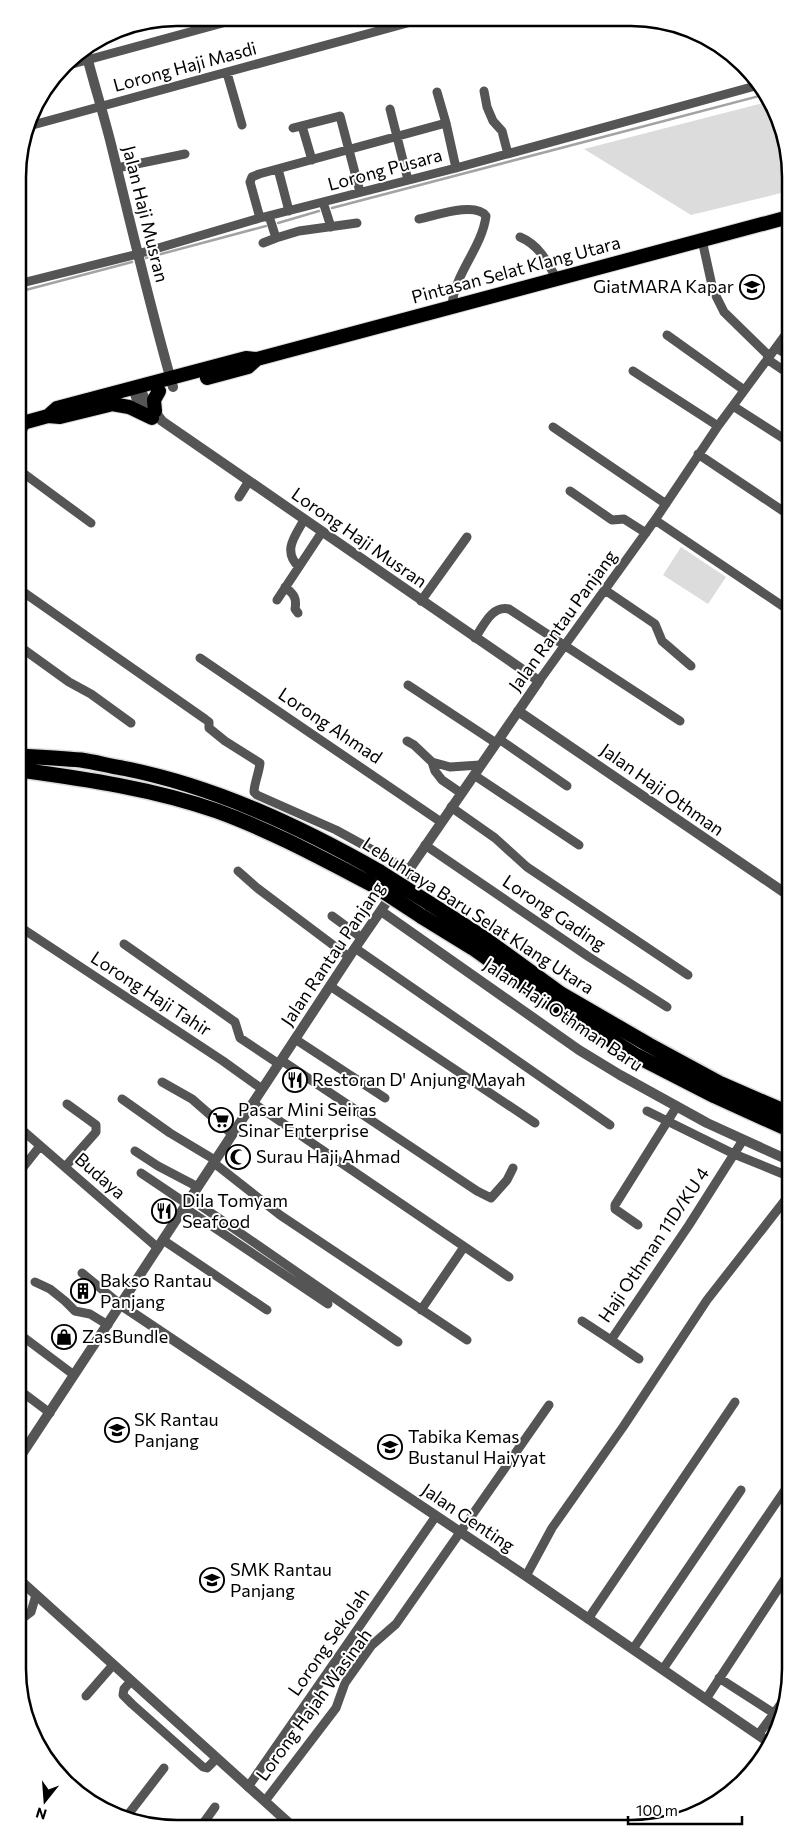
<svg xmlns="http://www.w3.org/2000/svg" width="808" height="1846" viewBox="0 0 808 1846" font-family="Commissioner,sans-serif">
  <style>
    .green { fill: #dcdcdc }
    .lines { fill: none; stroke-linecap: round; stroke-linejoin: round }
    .stream { stroke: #a3a3a3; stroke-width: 2.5 }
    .trunk-casing { stroke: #dbdbdb; stroke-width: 16 }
    .motorway-casing { stroke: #dbdbdb; stroke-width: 18 }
    .minor { stroke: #555; stroke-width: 9 }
    .tertiary { stroke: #555; stroke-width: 10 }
    .trunk { stroke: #000; stroke-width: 14 }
    .motorway { stroke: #000; stroke-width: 15 }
    .motorway-bridge-casing { stroke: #dbdbdb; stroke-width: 18; stroke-linecap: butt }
    .motorway-bridge { stroke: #000; stroke-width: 15 }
    .labels { text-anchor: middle; stroke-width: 4; stroke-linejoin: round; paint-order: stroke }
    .street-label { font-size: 18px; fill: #000; stroke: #fff }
    .poi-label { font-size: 18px; fill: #000; stroke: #fff; text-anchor: start }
    .rim { fill: none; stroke: #000; stroke-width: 2.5 }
  </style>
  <rect width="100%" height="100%" fill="#fff"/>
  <path class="green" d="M771,101l14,35v56l-94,23 -107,-66z
    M681,547l45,30 -18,27 -45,-29z"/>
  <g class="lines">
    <path class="stream" d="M332,208l435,-114
      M278,223l41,-12
      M146,258l120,-32
      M18,292l114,-30"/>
    <defs>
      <path id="trunk" d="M207,378l41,-11 9,-8
        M112,404l17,3 23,11
        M155,411l-1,-11 5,-9
        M48,416l9,-8 189,-50 11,1 528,-141
        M19,424l29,-8 12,1 49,-12"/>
      <path id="motorway" d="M20,756c20,1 41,2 61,4 14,2 28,6 41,8 92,18 177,58 258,104
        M20,770c66,9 134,19 197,41 55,20 106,48 158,75
        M429,903l52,33 80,58 88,51 72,39 67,29
        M421,916l52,32 79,56 83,51 80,41 73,33"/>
    </defs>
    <use href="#trunk" class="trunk-casing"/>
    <use href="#motorway" class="motorway-casing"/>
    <path class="minor" d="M65,66l176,-48
      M227,73l15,52
      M484,91l3,16 6,14 9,10 6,23
      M437,92l9,31
      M390,109l18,71
      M29,126l393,-107
      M302,126l10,34
      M293,128l47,-12 20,76
      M117,168l68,-14
      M278,169l11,42
      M323,202l8,25
      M269,216l7,22 23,-7 58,-8
      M260,218l-10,-36 2,-5 7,-3 187,-51 10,45
      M419,219c15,-3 57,-18 67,-3 -4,32 -32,58 -34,90
      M520,237c19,8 27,24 36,41
      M702,240l11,50 11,22 45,44
      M263,243l13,-5
      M18,284l120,-30 122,-36 196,-50 303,-83
      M667,335l77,55
      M776,348l10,6
      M767,359l19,13
      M633,371l85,55
      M733,406l53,34
      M553,427l113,77
      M19,438l8,-17
      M698,454l88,59
      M19,470l72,53
      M570,491l42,29 12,-1 22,14
      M239,497l10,-16
      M655,520l132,89
      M299,567c-17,-16 -4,-31 5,-47
      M285,587c9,7 12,11 10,22l3,4
      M19,589l186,130 4,3v6l16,13 35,22c-1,10 -6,21 -6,29l3,3 79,35 73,40
      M605,590l50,34 7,17 29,25
      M277,600l45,-68
      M421,601l46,-64
      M475,638c9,-13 17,-33 34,-29l171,112
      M19,646l50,36 22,12 40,29
      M200,658l241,164
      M539,681l116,-161 63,-94 68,-92
      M408,685l88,58
      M499,739l68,47
      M407,741l7,4 18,17 3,9 7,9 19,13
      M432,762l18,5 30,-2
      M474,775l105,70
      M451,807l44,31 32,29 161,108
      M425,845l164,112 78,50
      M238,871l18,16 93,70
      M332,916l30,22
      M20,927l203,134 39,28
      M124,944l111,78 5,16 39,26
      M355,948l255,177
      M330,986l205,137
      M295,1039l90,59
      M281,1060l196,131 14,7 16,-18 6,-12
      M162,1082l30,17 40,35
      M122,1099l48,34 45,27
      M253,1103l256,174
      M647,1111l87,43 54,22
      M21,1129l137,119
      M135,1151l23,15 40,21
      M214,1163l66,52 187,125
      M65,1167l31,-35v-7l-29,-21
      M21,1170l19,-24
      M141,1173l46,31
      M191,1199l207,143
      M185,1208l143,96
      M638,1225l-23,-16v-4l62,-99
      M163,1240l104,70
      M82,1273l39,32
      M35,1282l15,7 15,12 10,10 15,3 18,11
      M421,1310l43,-63
      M582,1321l29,19
      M22,1336l52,39
      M639,1359l-28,-19 78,-115 54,-85
      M22,1392l28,21
      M526,1576l26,-48 71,-101 84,-127 82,-105
      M23,1618l8,-6 5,-17
      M588,1619l147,-217
      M633,1649l108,-159
      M663,1669l126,-185
      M719,1678l56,36
      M131,1681l-7,8 -1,6 9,9 71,63 4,1 10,-10
      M86,1696l27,-31
      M706,1699l84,-128
      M758,1735l28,-38
      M248,1787l188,-271
      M265,1801l71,-93 9,-25 27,-38 24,-21 153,-219
      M127,1816l37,-48
      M202,1825l13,-18"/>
    <path class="tertiary" d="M85,49c8,32 18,63 26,95 20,81 39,163 62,243
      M133,388l5,15 7,10
      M518,711l270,184
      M381,911l198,139 41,25 87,48 81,37
      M121,1305l405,271 244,167
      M22,1454l333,-506 184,-267 -377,-260c-10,-14 -17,-17 -22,-34
      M23,1583l268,242"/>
    <use href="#trunk" class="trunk"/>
    <use href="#motorway" class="motorway"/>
    <defs>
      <path id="motorway-bridge" d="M380,872l49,31
        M375,886l46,30"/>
    </defs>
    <use href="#motorway-bridge" class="motorway-bridge-casing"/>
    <use href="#motorway-bridge" class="motorway-bridge"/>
  </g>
  <defs>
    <symbol id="university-ring" viewBox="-11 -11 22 22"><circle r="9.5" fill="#fff" stroke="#000" stroke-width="1.5"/><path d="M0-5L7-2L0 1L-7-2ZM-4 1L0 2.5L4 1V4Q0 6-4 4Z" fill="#000"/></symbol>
    <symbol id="restaurant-ring" viewBox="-11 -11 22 22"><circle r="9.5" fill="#fff" stroke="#000" stroke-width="1.5"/><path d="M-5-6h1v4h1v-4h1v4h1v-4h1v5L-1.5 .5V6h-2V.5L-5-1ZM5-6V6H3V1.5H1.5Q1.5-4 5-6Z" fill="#000"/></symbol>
    <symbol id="supermarket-ring" viewBox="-11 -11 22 22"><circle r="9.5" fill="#fff" stroke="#000" stroke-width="1.5"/><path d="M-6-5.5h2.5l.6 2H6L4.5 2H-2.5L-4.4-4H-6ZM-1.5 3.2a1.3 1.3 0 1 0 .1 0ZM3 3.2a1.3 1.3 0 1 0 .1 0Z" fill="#000"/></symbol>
    <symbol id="mosque-ring" viewBox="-11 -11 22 22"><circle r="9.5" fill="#fff" stroke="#000" stroke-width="1.5"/><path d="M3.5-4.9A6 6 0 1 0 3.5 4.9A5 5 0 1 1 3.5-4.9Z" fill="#000"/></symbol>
    <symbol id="building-ring" viewBox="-11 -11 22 22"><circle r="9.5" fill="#fff" stroke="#000" stroke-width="1.5"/><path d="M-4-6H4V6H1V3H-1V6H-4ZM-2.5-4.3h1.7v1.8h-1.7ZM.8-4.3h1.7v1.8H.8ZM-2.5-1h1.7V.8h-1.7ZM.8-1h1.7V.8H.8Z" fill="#000"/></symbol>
    <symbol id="shop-ring" viewBox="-11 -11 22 22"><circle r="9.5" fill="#fff" stroke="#000" stroke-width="1.5"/><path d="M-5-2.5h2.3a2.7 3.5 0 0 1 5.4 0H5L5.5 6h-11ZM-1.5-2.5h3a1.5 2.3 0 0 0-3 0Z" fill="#000"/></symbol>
    <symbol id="school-ring" viewBox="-11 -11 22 22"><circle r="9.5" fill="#fff" stroke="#000" stroke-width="1.5"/><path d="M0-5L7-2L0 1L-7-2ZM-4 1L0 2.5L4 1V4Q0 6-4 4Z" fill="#000"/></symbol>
  </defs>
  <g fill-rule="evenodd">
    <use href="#university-ring" x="738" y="273" width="28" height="28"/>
    <use href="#restaurant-ring" x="281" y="1066" width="28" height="28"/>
    <use href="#supermarket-ring" x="207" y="1106" width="28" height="28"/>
    <use href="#mosque-ring" x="224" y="1143" width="28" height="28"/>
    <use href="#restaurant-ring" x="150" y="1197" width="28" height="28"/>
    <use href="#building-ring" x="69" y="1277" width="28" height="28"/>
    <use href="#shop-ring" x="50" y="1323" width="28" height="28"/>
    <use href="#school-ring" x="103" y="1416" width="28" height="28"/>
    <use href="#school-ring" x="376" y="1433" width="28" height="28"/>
    <use href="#school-ring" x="198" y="1566" width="28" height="28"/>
  </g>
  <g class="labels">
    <g class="street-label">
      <text transform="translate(185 67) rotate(-15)" y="6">Lorong Haji Masdi</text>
      <text transform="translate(385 170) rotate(-15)" y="6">Lorong Pusara</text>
      <text transform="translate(145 214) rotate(76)" y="6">Jalan Haji Musran</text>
      <text transform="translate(516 270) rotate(-15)" y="6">Pintasan Selat Klang Utara</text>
      <text transform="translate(359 538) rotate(35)" y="6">Lorong Haji Musran</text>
      <text transform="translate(563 621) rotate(-54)" y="6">Jalan Rantau Panjang</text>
      <text transform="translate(330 726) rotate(34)" y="6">Lorong Ahmad</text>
      <text transform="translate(662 790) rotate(35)" y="6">Jalan Haji Othman</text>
      <text transform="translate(554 913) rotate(34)" y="6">Lorong Gading</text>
      <text transform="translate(478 916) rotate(33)" y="6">Lebuhraya Baru Selat Klang Utara</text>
      <text transform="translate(333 954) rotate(-56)" y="6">Jalan Rantau Panjang</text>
      <text transform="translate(151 994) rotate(33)" y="6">Lorong Haji Tahir</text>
      <text transform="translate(563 1015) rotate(34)" y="6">Jalan Haji Othman Baru</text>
      <text transform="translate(100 1176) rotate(41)" y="6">Budaya</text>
      <text transform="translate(654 1245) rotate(-56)" y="6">Haji Othman 11D/KU 4</text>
      <text transform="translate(468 1518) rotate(34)" y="6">Jalan Genting</text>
      <text transform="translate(329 1642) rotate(-55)" y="6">Lorong Sekolah</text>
      <text transform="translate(314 1705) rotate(-54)" y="6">Lorong Hajah Wasinah</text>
    </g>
    <g class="poi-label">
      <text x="734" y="293" text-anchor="end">GiatMARA Kapar</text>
      <text x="312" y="1086">Restoran D' Anjung Mayah</text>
      <text x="238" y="1116">Pasar Mini Seiras<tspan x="238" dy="21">Sinar Enterprise</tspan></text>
      <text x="256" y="1163">Surau Haji Ahmad</text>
      <text x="182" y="1207">Dila Tomyam<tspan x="182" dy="21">Seafood</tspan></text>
      <text x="100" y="1287">Bakso Rantau<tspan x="100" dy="21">Panjang</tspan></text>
      <text x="82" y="1343">ZasBundle</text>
      <text x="134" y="1426">SK Rantau<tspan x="134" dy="21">Panjang</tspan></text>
      <text x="408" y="1443">Tabika Kemas<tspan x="408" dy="21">Bustanul Haiyyat</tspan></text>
      <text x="230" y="1576">SMK Rantau<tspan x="230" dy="21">Panjang</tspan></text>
    </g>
  </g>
  <path d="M0 0H808V1846H0ZM177 26H631A151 151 0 0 1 782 177V1669A151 151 0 0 1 631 1820H177A151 151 0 0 1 26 1669V177A151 151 0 0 1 177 26Z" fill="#fff" fill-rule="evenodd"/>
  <path class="rim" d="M177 26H631A151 151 0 0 1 782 177V1669A151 151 0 0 1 631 1820H177A151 151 0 0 1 26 1669V177A151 151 0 0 1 177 26Z"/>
  <g transform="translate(45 1801) rotate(197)" stroke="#ffffff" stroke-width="4" paint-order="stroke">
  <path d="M0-4L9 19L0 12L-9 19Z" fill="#000000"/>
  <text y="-8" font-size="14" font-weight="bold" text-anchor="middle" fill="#000000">N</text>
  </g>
  <path d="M628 1816v8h114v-8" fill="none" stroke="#000000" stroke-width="2.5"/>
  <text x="636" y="1816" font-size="15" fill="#000000" stroke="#ffffff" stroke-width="4" paint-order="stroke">100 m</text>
</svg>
